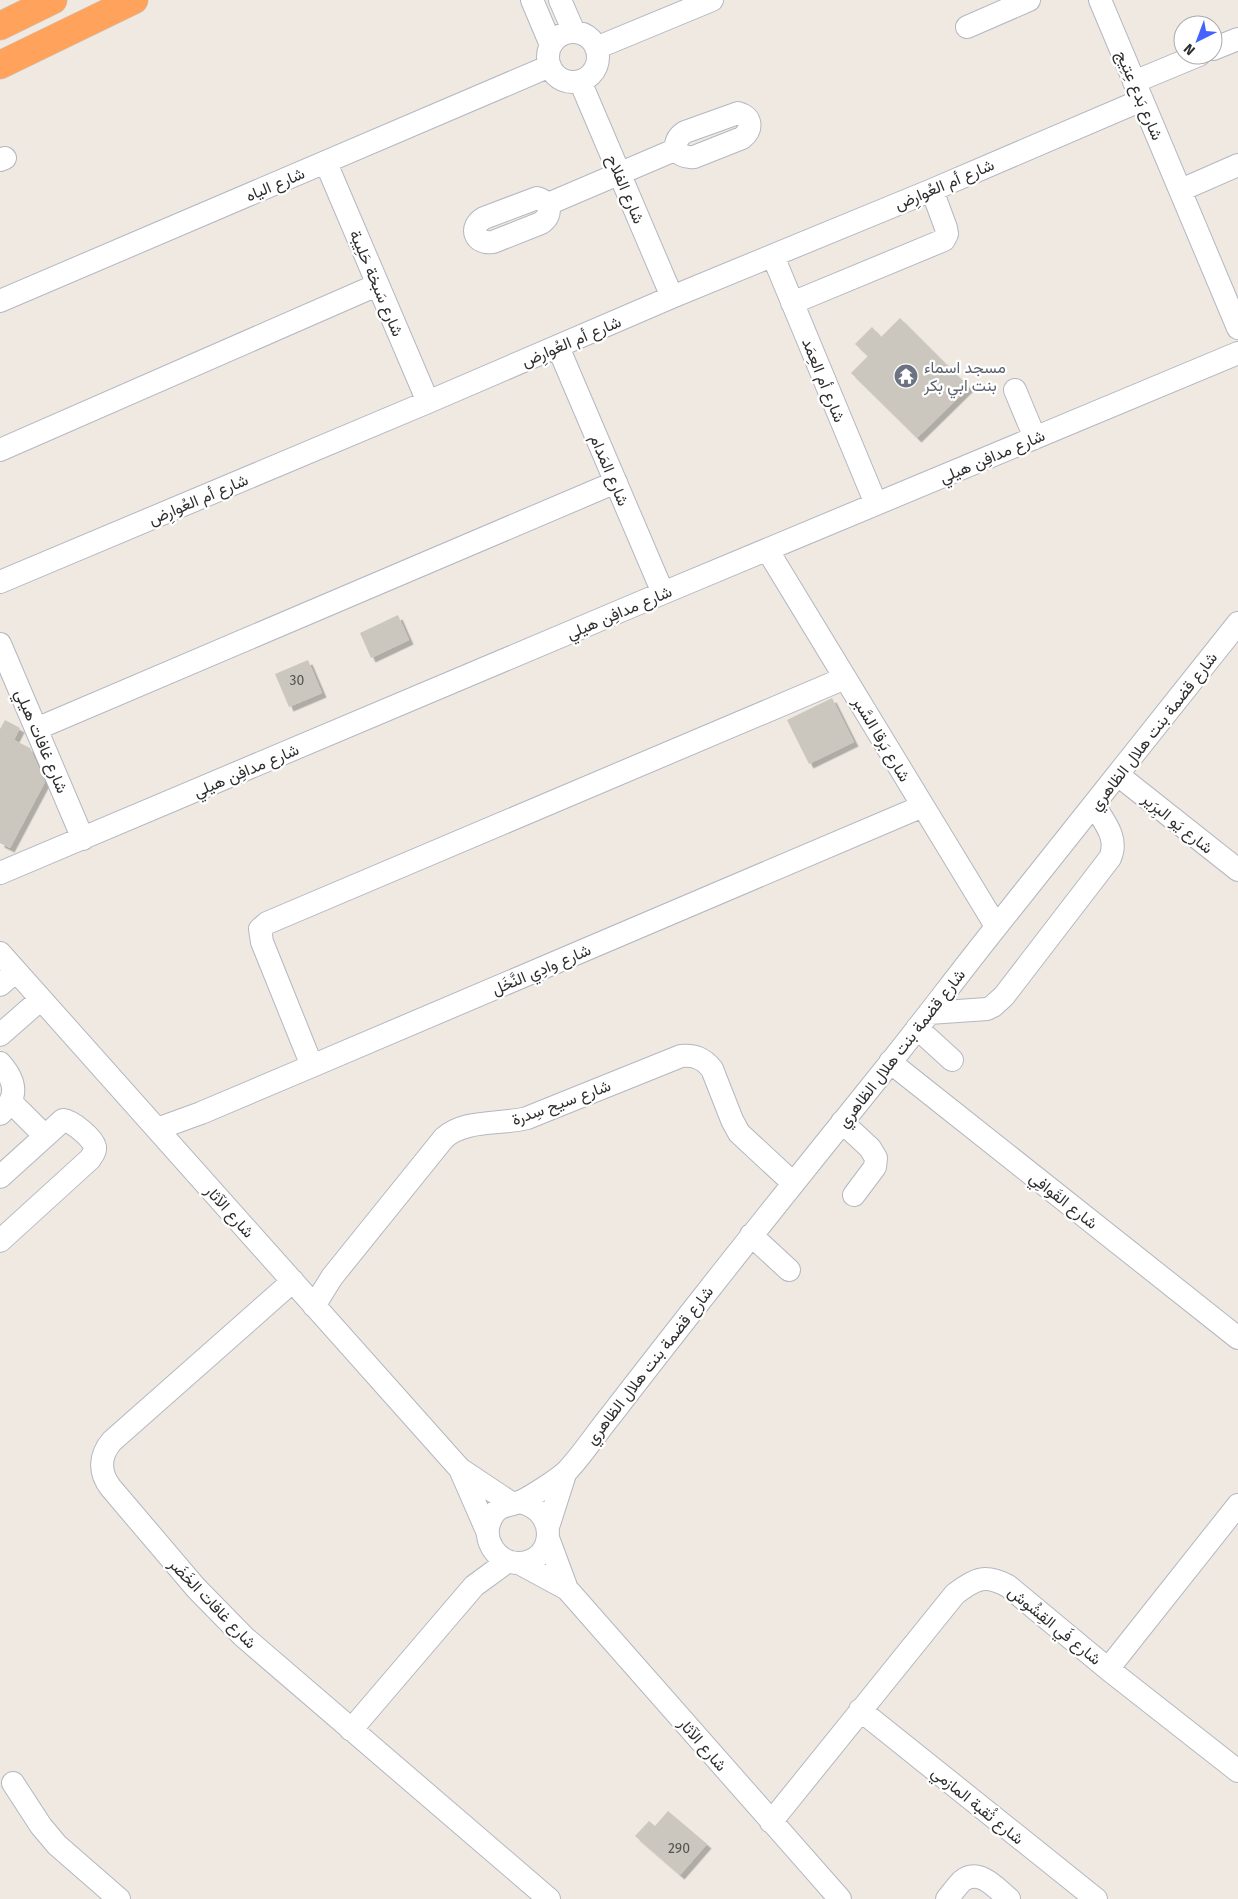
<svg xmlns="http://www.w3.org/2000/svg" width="1238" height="1899" viewBox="0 0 1238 1899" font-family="'Fira Sans',Vazirmatn,sans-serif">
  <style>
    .building { fill: #cbc7bf; filter: url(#shadow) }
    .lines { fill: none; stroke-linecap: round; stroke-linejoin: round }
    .minor-casing { stroke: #b4b7c1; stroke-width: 24 }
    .highway-casing { stroke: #c9c9c9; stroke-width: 29 }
    .minor { stroke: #fff; stroke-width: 22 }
    .highway { stroke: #ffa35c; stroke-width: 28 }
    .labels { text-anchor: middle; stroke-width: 4.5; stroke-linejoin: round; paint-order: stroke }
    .number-label { font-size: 14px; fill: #555452 }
    .street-label { font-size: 16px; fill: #2e2e2e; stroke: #fff }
    .worship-label { font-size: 16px; fill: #5b616d; stroke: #fff; text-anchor: start }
  </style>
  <defs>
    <filter id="shadow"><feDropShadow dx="4.5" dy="4.5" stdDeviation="0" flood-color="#0004"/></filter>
  </defs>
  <rect width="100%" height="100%" fill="#efe9e1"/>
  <path class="building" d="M900,318l69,69 -52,51 -66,-65 17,-17 -13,-12 17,-17 9,10z
    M398,615l11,25 -38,18 -11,-25z
    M308,660l14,33 -33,14 -14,-33z
    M832,698l22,44 -45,22 -22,-44z
    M5,720l15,8 -6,12 16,8 15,34 -35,66 -10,-5v-114z
    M668,1811l39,33 -27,31 -45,-39 14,-15 6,5z"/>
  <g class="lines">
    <defs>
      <path id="minor" d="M532,0l19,45
        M560,0l14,32
        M1100,0l138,328
        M967,27l62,-27
        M548 57a25 25 0 1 1 50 0a25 25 0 1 1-50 0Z
        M596,48l116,-48
        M1213,49l25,-10
        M580,81l92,216
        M1134,82l65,-27
        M738,113c14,4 15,16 4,25l-48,19c-18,2 -25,-15 -9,-25z
        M0,160l5,-2
        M326,163l102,239
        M1181,190l57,-25
        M537,198c14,4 16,17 4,25l-48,19c-18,3 -25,-15 -9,-24z
        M548,204l129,-55
        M773,256l103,248
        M0,301l550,-235
        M792,303l152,-63 3,-6 -1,-6 -14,-38
        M558,347l105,246
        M1015,390l20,48
        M0,450l377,-165
        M768,551l228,375
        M0,582l428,-180 244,-105 260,-107 210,-90
        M0,644l83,195
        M36,729l580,-247
        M1118,775l120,95
        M0,873l663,-280 575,-240
        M0,953l460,516 51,34
        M0,985l16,-14
        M929,1013l58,-4 6,-3 11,-10 106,-138c9,-20 -6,-36 -16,-53
        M917,1028l35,32
        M0,1035l41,-36
        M890,1062l348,276
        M0,1063c16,18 19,34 0,51
        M312,1066l-50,-124 -2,-13 7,-6 578,-245
        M11,1102l34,34
        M842,1122l28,26 6,10 -1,9 -21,28
        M157,1129l44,-16 111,-47 611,-260
        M0,1177l63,-57c9,1 30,18 32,27 1,5 -3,8 -5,12l-90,82
        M751,1235l38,35
        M293,1281l-181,160c-13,15 -13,32 -1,47l85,100 48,49 305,262
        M314,1306l18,-29 112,-139c21,-19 56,-13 83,-20l154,-62c14,-1 22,2 31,13l20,51 7,13 54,50
        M460,1469l27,62
        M520,1502c40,9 35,61 -2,61 -21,0 -36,-23 -28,-42 7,-18 19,-14 32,-20 10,-5 37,-22 45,-30 16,-17 30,-39 45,-57 33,-43 66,-85 99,-127 59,-75 119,-149 179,-224 36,-45 71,-92 107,-137 80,-101 161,-202 241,-303
        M548,1527l17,-53
        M548,1538l19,51
        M519,1563l48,26 273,310
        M1108,1669l130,-164
        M860,1710l236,189
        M351,1730l123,-144 34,-25
        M13,1783l28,43 16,19 62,54
        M771,1822l184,-228c21,-16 30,-20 53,-8l100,83 130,102
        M947,1899c5,-6 10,-13 15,-18 17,-14 35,8 47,18"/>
      <path id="highway" d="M0,26l53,-26
        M0,65l134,-65"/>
    </defs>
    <use href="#minor" class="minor-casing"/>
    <use href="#highway" class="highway-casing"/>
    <use href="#minor" class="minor"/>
    <use href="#highway" class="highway"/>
  </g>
  <defs>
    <symbol id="temple-disc" viewBox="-11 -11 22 22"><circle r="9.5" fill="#6b7280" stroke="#fff"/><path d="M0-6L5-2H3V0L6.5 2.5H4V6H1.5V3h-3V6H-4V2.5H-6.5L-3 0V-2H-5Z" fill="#fff"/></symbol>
  </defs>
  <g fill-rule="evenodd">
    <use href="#temple-disc" x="892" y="362" width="28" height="28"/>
  </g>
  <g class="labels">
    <g class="number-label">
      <text x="297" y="685">30</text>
      <text x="679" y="1853">290</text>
    </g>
    <g class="street-label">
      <text transform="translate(1140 95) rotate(67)" y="6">شارع بَدع عِتِيج</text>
      <text transform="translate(275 184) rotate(-23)" y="6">شارع الياه</text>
      <text transform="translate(944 184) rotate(-23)" y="6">شارع أم العُوارِض</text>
      <text transform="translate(626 189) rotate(67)" y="6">شارع الفلاح</text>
      <text transform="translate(377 283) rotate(67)" y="6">شارع سَبخة حَلِيبة</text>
      <text transform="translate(571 341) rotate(-23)" y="6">شارع أم العُوارِض</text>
      <text transform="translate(824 380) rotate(68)" y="6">شارع أم العِمَد</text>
      <text transform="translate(992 456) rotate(-23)" y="6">شارع مدافِن هيلي</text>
      <text transform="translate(610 470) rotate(67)" y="6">شارع المَدام</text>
      <text transform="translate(198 499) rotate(-23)" y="6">شارع أم العُوارِض</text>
      <text transform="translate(619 612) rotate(-23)" y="6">شارع مدافِن هيلي</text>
      <text transform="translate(1153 731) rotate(-52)" y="6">شارع قضمة بنت هلال الظاهري</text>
      <text transform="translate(882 739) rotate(59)" y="6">شارع بَرقا السَّبر</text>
      <text transform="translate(42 741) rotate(67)" y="6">شارع غافات هيلي</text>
      <text transform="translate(246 770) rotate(-23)" y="6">شارع مدافِن هيلي</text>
      <text transform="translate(1178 823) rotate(39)" y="6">شارع يَو البِرَير</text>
      <text transform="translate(541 969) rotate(-23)" y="6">شارع وادِي النَّخَل</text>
      <text transform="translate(901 1048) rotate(-52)" y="6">شارع قضمة بنت هلال الظاهري</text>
      <text transform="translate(561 1102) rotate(-20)" y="6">شارع سيح سِدرة</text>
      <text transform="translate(1064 1200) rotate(38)" y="6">شارع القَوافِي</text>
      <text transform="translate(230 1211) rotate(48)" y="6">شارع الآثار</text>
      <text transform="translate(649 1365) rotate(-52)" y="6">شارع قضمة بنت هلال الظاهري</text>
      <text transform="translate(213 1603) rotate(46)" y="6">شارع غافات الخَضَر</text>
      <text transform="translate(1055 1625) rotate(39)" y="6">شارع فَي القِشُوش</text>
      <text transform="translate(703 1744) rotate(49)" y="6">شارع الآثار</text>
      <text transform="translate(978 1805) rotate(39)" y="6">شارع ثُقبة المازمي</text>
    </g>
    <g class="worship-label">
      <text x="924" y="373">مسجد اسماء<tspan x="924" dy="18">بنت ابي بكر</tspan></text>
    </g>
  </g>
  <g transform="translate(1198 40) rotate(222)"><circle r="24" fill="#ffffff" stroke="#ababab"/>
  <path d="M0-4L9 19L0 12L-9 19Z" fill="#4264fb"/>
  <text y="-8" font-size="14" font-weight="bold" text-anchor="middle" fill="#2e2e2e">N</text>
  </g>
</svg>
